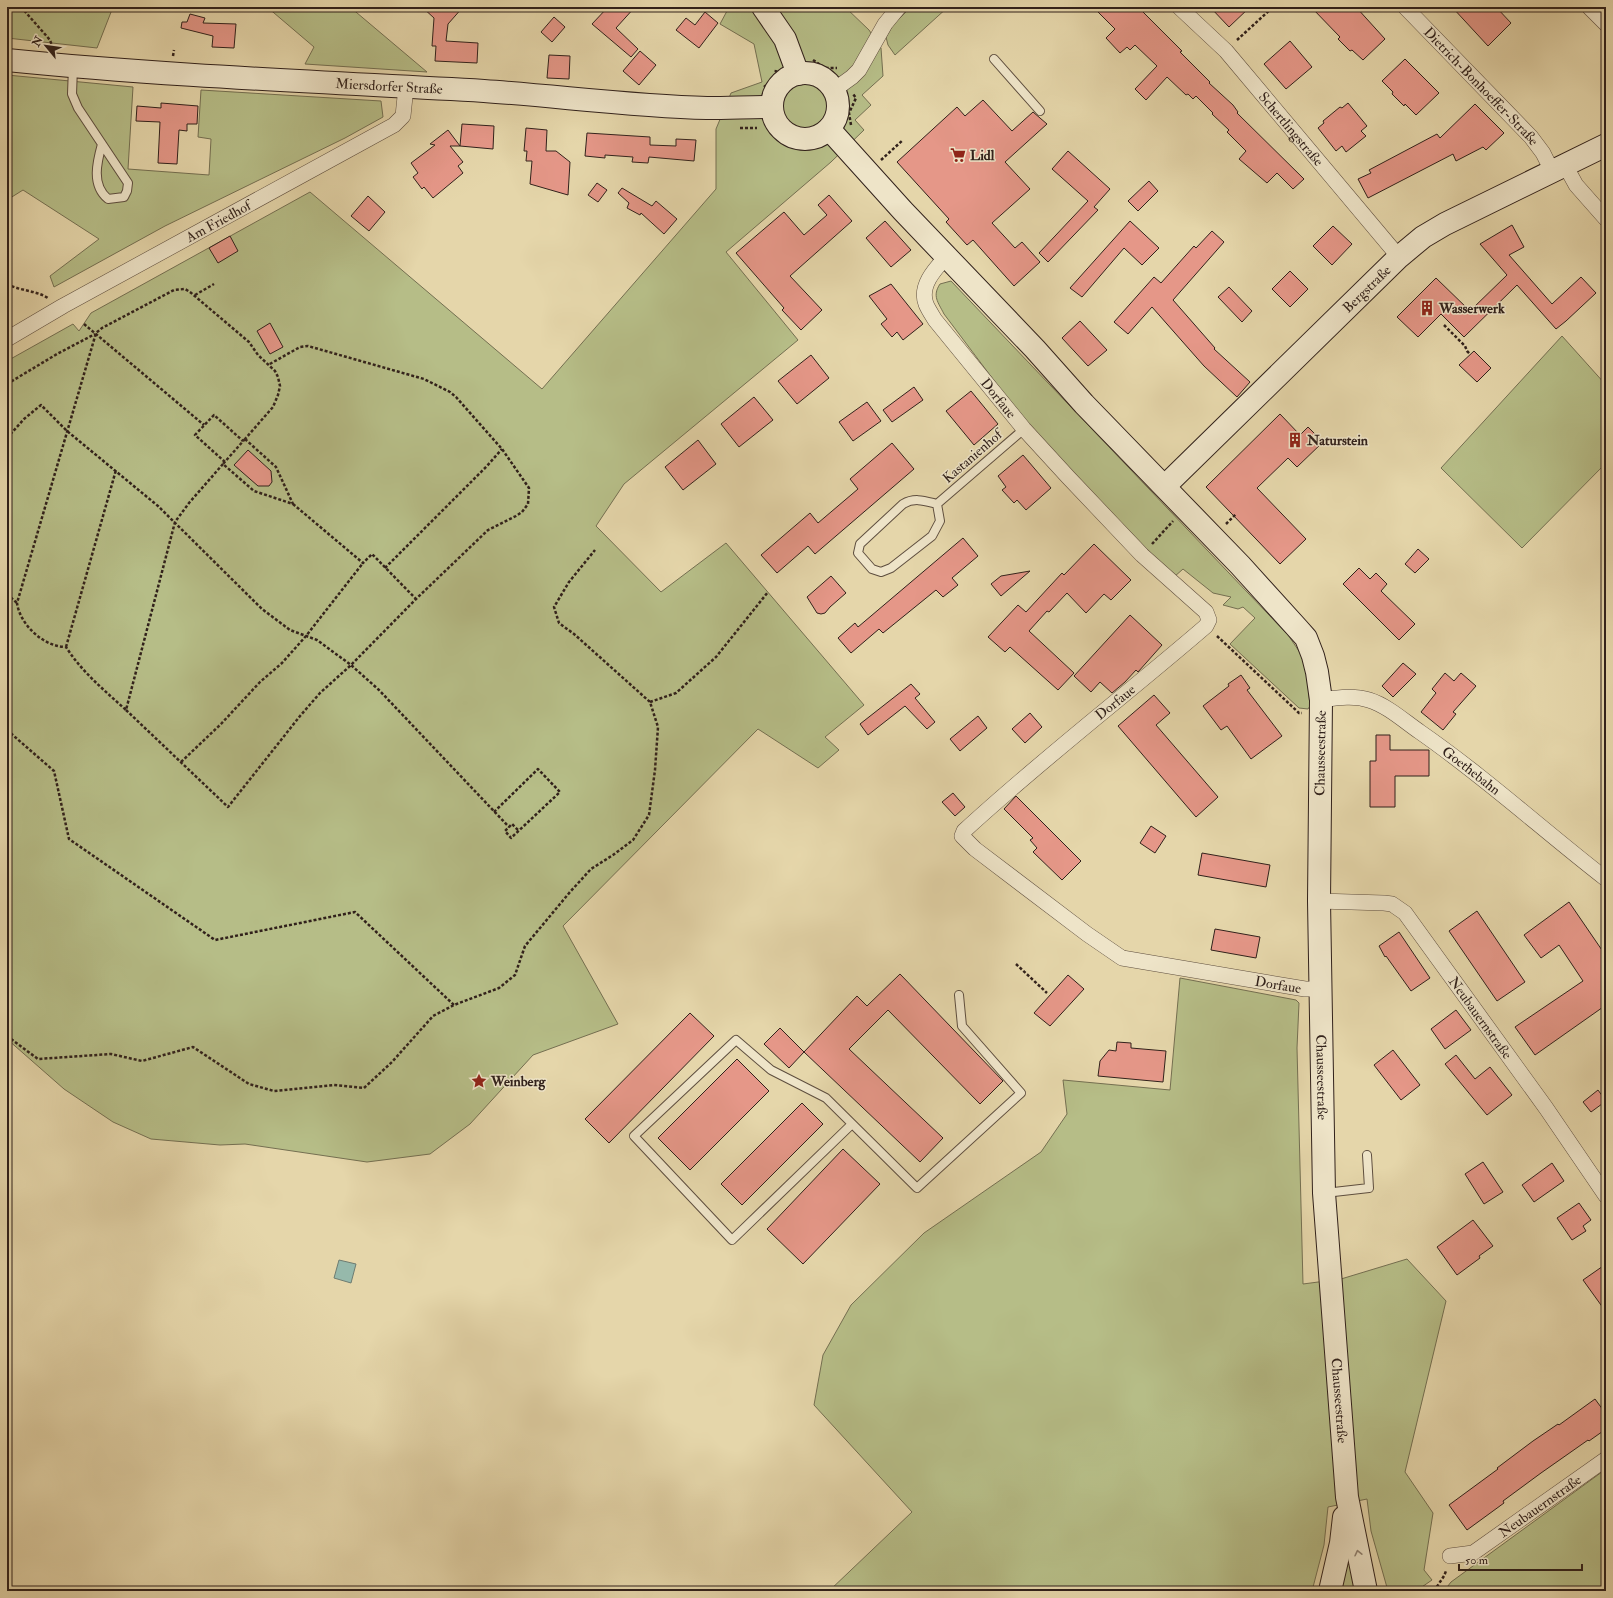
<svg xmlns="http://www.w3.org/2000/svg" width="1613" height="1598" viewBox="0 0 1613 1598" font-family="'IM FELL Double Pica',serif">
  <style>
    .green { fill: #b6bd87; stroke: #746f51 }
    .water { fill: #96b9ab; stroke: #6e7c71 }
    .building { fill: #e59788; stroke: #31211b }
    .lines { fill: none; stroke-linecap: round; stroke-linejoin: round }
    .lane-casing { stroke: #5e4e3f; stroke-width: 10 }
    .street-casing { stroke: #5e4e3f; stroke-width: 16 }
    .secondary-casing { stroke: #31211b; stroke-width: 24 }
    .path { stroke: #31211b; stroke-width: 2.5; stroke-dasharray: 3 2; stroke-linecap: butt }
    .lane { stroke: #eee4c8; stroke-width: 8 }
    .street { stroke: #eee4c8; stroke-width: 15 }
    .secondary { stroke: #eee4c8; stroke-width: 22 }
    .oneway { stroke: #908272 }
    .labels { text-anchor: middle; stroke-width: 3; stroke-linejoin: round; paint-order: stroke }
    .street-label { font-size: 14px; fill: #31211b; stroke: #eee4c8 }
    .poi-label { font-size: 14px; font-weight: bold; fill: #31211b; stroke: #eee4c8; text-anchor: start }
  </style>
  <rect width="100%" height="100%" fill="#e5d6aa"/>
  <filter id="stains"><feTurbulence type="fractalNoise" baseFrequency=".005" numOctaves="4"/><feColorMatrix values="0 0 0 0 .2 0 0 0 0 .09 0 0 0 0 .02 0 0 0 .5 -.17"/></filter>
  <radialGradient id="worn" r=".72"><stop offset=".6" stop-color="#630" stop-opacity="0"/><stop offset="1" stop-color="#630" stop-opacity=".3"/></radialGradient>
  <path class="green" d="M7,7h106l-16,41 -90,-10z
    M267,7h83l77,65 -122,-8 9,-17z
    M723,7h122l24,23 12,18 2,28 -21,19 9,10 -16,15 9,10 -33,32 -105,90 72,88 -174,144 -28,42 65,66 65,-49 138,162 -39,32 14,13 -21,18 -60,-39 -195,197 55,98 -85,31 -63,69 -40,30 -63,8 -122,-18 -25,1 -69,-6 -38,-17 -49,-33 -57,-50v-678l66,-37 6,7 12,-18 219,-121 232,197 174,-200v-60l15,-36 31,-11 -8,-38 -34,-20 7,-13z
    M911,7h37l-53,48 -7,-10 -2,-8 7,-12z
    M7,75l126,12 -5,82 81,6 2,-36 -13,-2 3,-47 180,11 2,16 -38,21 -180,88 -111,61 -4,-11 49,-37 -76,-49 -16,10z
    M951,281l337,354 13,19 6,21 3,31 -2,3 -9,-1 -69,-64 25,-26 -12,-11 -5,2 -15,-4 8,-8 -18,-4 -30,-24 -9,8 -145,-150 -85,-113c-6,-12 -12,-18 -4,-30z
    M1562,336l44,49v78l-84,85 -81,-80z
    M1180,978l116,22 3,3 -2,45 6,236 38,-5 66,-20 39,42 -41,171 28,41 -9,57 8,10 -16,11h-28l-17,-60 -4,-32 -39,8 -4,38 -12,46h-483l83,-79 -98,-107 9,-50 28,-50 73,-72 117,-81 26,-38 -4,-34 107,10z
    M1606,1469v122h-162l7,-9z
    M1351,1564l7,27h-20l8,-26z"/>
  <path class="water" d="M339,1260l17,4 -5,19 -17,-5z"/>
  <path class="building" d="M422,7h41l-15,17 -2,17 32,2 -1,20 -42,-2 1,-15h-4l2,-28z
    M608,7h27l-19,21 22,21 -7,8 -39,-33z
    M1093,7h45l44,44 -2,1 30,30 -1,1 24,22 5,7 -1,1 67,66 -11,10 -16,-16 -10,10 -28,-24 7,-8 -19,-19 2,-2 -17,-16 1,-1 -17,-17 -3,3 -5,-5 -2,1 -19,-18 -21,23 -11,-11 22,-23 -22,-21 -5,5 -3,-3 -7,6 -14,-15 9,-9z
    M1210,7h40l-21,20z
    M1311,7h45l29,32 -22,21 -11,-10 -2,1 -12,-12 2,-2z
    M1452,7h44l15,16 -23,23z
    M705,12l13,11 -19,25 -23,-18 10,-12 9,7z
    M190,14l15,4 -2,5 33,1 -2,24 -22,-1 1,-11 -32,-8 1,-6h5z
    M554,17l11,10 -13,15 -11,-10z
    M1290,41l22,26 -26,22 -22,-25z
    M640,51l16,14 -17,20 -16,-14z
    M549,55l21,1 -1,23 -22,-1z
    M1405,59l34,34 -23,22 -11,-11 -1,2 -12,-12 1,-2 -11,-11z
    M983,100l29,31 21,-19 14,12 -42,38 25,27 -38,34 23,25 7,-6 18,20 -26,24 -41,-46 -6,5 -21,-23 3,-3 -52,-57 60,-55 8,9z
    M161,103l37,3 -1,18h-10v7l-8,-1 -2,34 -19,-1 2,-41 -24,-1 1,-15 24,2z
    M1348,103l19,23 -6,5 5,5 -20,16 -4,-6 -6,5 -18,-23 6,-5 -1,-2 17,-14 2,1z
    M1475,104l29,29 -18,17 -3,-3 -27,14 -3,-7 -85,44 -10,-19 13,-6 -2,-3 68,-36 3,4z
    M462,124l32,2 -1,23 -33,-3z
    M526,128l21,2 -1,21h10l14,11 -2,33 -38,-11 2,-23h-6l1,-10h-3z
    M448,130l12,16h-10l13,16 -5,4 5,7 -30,25 -9,-11 -2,2 -9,-12 5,-4 -7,-10 24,-18 -5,-1z
    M587,133l63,4v8l26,1v-7l20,1 -2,21 -45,-4 -1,6 -16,-1 1,-5 -28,-2v3l-20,-2z
    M1068,151l42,38 -16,18 4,3 -50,52 -9,-9 49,-52 -36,-32z
    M1149,181l9,10 -20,20 -10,-10z
    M597,183l10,7 -9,12 -10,-7z
    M622,188l30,18 4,-5 21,18 -13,15 -23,-21 -1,2 -13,-7 2,-5 -11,-10z
    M829,195l23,26 -62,55 32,34 -21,20 -19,-20 2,-2 -48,-55 48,-41 20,23 23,-20 -9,-10z
    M368,196l17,16 -16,19 -18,-15z
    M885,221l26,29 -20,17 -25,-29z
    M1130,221l29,27 -17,17 -18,-17 -42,49 -12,-9z
    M1512,225l12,22 -15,8 43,49 29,-27 15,16 -30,28 -10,8 -39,-44 -53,52 -23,-23 -23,23 -21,-20 39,-39 34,33 37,-36 -27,-31z
    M1333,226l19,18 -20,21 -19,-19z
    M1212,231l12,11 -51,58 42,48 -1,1 36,33 -13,15 -33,-31 -52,-59 -24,27 -14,-12 40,-45 7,6 33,-37 2,2z
    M230,236l8,15 -20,12 -9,-15z
    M1290,271l18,18 -18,18 -18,-18z
    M891,284l32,40 -20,16 -6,-8 -5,5 -11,-13 6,-5 -18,-23z
    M1229,287l23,24 -10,11 -24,-25z
    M1080,321l27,29 -19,16 -26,-28z
    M270,323l13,24 -13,7 -13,-23z
    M1474,351l17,17 -14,14 -18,-17z
    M811,355l18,23 -32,26 -19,-23z
    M914,387l9,13 -31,22 -9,-12z
    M971,391l27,33 -24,21 -28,-34z
    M754,397l19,23 -34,27 -18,-23z
    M867,402l14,19 -28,20 -14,-19z
    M1280,414l20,21 8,-8 15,15 -26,25 -9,-9 -31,30 49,51 -26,25 -74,-77z
    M698,440l18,24 -33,26 -18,-23z
    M892,443l22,26 -99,85 -7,-8 -31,27 -16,-18 49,-42 8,10 40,-34 -8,-10z
    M248,450l23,21 1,11 -3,4h-11l-24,-21z
    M1023,455l28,33 -25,22 -9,-10 -3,3 -12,-13 4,-3 -8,-11z
    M963,538l15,18 -26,22 6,7 -15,12 -7,-7 -53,43 -4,-4 -28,24 -13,-15 17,-15 3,4z
    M1094,544l37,36 -20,20 -7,-6 -18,19 -19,-20 -18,19 -2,-1 -18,20 45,42 -16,17 -48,-43 -5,5 -17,-15 30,-32 8,7 36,-39 2,2z
    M1418,549l11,10 -14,14 -10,-9z
    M1359,568l11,11 6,-6 11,11 -6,7 34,33 -16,16 -56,-56z
    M1030,571l-29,25 -10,-12 10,-8z
    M831,576l15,17 -16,14 -5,6 -4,1 -4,-1 -10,-16z
    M1130,615l32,30 -24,27 -2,-2 -11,12 -13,11 -12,-11 -9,10 -17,-16z
    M1403,663l13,11 -23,23 -11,-11z
    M1445,673l9,8 7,-8 15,13 -23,26 3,2 -13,16 -22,-18 15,-19 -4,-4z
    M1241,675l9,13 -3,2 35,46 -31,23 -24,-33 -6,4 -18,-24 26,-20 -1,-2z
    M911,684l9,10 -5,4 20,24 -8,7 -22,-23 -37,29 -8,-11z
    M1154,695l16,18 -14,12 62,72 -22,20 -78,-91z
    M1030,713l12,14 -17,16 -13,-14z
    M978,716l9,12 -27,23 -10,-12z
    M1376,735h14v15h39v26h-34v31h-25v-46h6z
    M953,793l12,14 -10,9 -13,-14z
    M1016,796l65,65 -19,19 -29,-28 4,-4 -7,-8 3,-2 -29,-29z
    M1151,826l15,10 -11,17 -15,-10z
    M1202,853l68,12 -4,22 -68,-12z
    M1569,902l37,54v49l-71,50 -20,-28 68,-46 -24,-36 -18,13 -17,-23z
    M1477,911l48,71 -28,19 -48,-70z
    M1215,929l45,8 -4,21 -45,-8z
    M1399,932l31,46 -19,13 -25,-35 -1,1 -6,-11z
    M900,974l103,107 -23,23 -92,-94 -39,39 94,89 -23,24 -116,-110 53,-56 10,10z
    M1068,975l16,14 -34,37 -16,-13z
    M1456,1010l15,20 -26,19 -14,-20z
    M690,1013l24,23 -105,107 -24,-24z
    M780,1028l24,24 -15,16 -25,-24z
    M1117,1042l14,1v5l35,3 -3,31 -65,-6 2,-15 9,-11 7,1z
    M1393,1050l27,35 -19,15 -27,-35z
    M1456,1055l19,24 15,-12 22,28 -25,20 -42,-51z
    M737,1059l32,32 -79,79 -32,-32z
    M1598,1090l8,11 -15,11 -8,-10z
    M802,1103l21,21 -81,81 -21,-21z
    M843,1149l37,35 -77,80 -36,-35z
    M1483,1162l20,30 -19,12 -19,-30z
    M1552,1163l12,18 -30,21 -12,-17z
    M1579,1203l12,17 -8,6 3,5 -14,9 -15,-22z
    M1473,1220l20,26 -14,10 1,2 -23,17 -20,-28z
    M1606,1264v48l-23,-32z
    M1595,1399l11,15v15l-17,12 -1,-1 -47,33 -38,28 1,2 -37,27 -18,-25 49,-36 -1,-1 36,-27 25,-17 1,1z"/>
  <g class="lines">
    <defs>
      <path id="lane" d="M994,59l46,52
        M73,67l-1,27 6,14 24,36c-5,18 -11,41 6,55l16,-2 3,-6 1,-8 -26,-39
        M937,504l3,17 -8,15 -41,32 -10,4 -9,-3 -14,-16 2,-9 43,-40c12,-7 22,-3 34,0l87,-75
        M852,1124l-120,116 -98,-104 102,-96 35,30 55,28 91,90 104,-95 -59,-67 -3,-31
        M1325,1193l44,-5 -2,-33"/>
      <g id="street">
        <path id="s1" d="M1179,7l47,44 173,206"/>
        <path id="s2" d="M1405,7l126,130 12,16 9,18"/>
        <path d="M1589,7l17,17"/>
        <path d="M834,90l18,-13 7,-7 26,-46 14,-17"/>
        <path d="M1565,165l11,20 30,34"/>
        <path id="s3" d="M946,257c-11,12 -27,29 -20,47 2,5 6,11 9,16l89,109 44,48 74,78 64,57 3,8 -3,6c-80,69 -164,133 -242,205l-2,5 13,13 112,85 35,24 183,31h15"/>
        <path id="s4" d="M7,339l56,-33 331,-181 9,-9 3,-29"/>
        <path id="s5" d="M1321,700c15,-2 32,-5 48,0 19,6 35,21 51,32 65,45 124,99 186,147"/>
        <path id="s6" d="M1319,901l65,2 8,1 13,9 141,195 60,88"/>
        <path id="s7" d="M1450,1556l23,-3 133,-94"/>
      </g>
      <g id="secondary">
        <path d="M763,7l22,32 13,35"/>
        <path id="s8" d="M7,60c159,16 318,22 477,31 74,5 148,15 223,17 22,0 43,-1 65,-1"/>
        <circle cx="805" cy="106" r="33"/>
        <path id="s9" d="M829,129l74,82 132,138 49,55 156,161 58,64 8,9 7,18 4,16 4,28 -2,201 5,292 23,304 19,94"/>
        <path id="s10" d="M1165,486l234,-229 24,-20 22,-13 161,-79"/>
        <path d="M1330,1591l11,-48 3,-26"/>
      </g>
    </defs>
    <use href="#lane" class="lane-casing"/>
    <use href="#street" class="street-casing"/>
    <use href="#secondary" class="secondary-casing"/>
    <path class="path" d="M21,7l29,33 2,6
      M1237,40l36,-33
      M173,56l1,-6
      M813,60l12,8h12
      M764,87l10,-8 2,-9
      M851,125l-2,-12 7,-15 -3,-4
      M740,128h17
      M881,160l22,-20
      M7,284c13,7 28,6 41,14
      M195,295l19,-11
      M84,324l120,101
      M1444,325l21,21 2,5 3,3
      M7,384l50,-30 38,-20
      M7,438l17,-19 17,-14 26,26 91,75 104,103 28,21 27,10 34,25 28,25 130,137
      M245,439l31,28 17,37 -39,-13 -31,-27z
      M225,462l-30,-27 19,-20 29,26
      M223,464l-34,39 -14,19 -49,188c-22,-20 -44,-38 -60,-63 -22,0 -46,-22 -49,-44l79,-270 6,-5 72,-38 11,-1 5,3 59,50 9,13 17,16 3,6 2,9 -2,9 -5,12 -28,32
      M293,504l70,59 9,-9 44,45
      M1226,524l10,-10
      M1152,544l21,-23
      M385,568l102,-102 15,-17
      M7,594l10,9
      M1217,636l82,77h3
      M66,647l50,-177
      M650,702l26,-9 40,-36 52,-65
      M126,710l102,97 72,-91 20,-23 31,-28 65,-66 72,-69 28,-14 6,-4 6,-8 1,-16 -27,-39 -46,-52 -6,-5 -26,-13 -116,-33 -8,1 -32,18
      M7,730l47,41 15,68 146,101 140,-28 99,93
      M181,762l40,-38 39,-42 22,-19 24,-27 57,-73
      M494,812l44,-43 22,23 -49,46 -6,-7 7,-7 7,7
      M1016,964l31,29
      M7,1036l31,23 73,-5 31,7 51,-14 56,37 25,7 60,-6 30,3 28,-26 41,-46 21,-11 45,-17 16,-13 10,-29 45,-54 21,-23 22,-14 20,-15 16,-25 6,-45 3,-43 -8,-25 -76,-68 -15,-11 -5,-16 15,-25 26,-32
      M1434,1591l10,-15 2,-5"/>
    <use href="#lane" class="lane"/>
    <use href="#street" class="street"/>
    <use href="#secondary" class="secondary"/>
  </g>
  <defs><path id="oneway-chevron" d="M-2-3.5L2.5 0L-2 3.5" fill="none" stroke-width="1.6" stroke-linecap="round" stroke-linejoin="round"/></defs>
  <use class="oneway" href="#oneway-chevron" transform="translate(1358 1553) rotate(-103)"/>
  <defs>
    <symbol id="supermarket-bare" viewBox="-9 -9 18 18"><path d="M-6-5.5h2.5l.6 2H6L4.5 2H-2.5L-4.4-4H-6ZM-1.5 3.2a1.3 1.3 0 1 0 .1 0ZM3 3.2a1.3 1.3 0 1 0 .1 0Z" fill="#8f2418" stroke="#eee4c8" stroke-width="2.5" paint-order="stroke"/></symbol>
    <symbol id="building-bare" viewBox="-9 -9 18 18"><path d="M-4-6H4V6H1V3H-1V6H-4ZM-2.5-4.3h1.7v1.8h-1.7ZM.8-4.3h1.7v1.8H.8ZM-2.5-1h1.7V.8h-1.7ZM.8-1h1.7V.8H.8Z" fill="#8f2418" stroke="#eee4c8" stroke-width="2.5" paint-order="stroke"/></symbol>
    <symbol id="sight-bare" viewBox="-9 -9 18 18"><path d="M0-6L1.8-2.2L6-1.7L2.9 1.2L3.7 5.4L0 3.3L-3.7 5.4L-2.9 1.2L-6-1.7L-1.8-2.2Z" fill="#8f2418" stroke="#eee4c8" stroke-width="2.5" paint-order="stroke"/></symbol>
  </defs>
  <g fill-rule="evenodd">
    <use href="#supermarket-bare" x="947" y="144" width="22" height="22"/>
    <use href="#building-bare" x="1416" y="297" width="22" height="22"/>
    <use href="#building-bare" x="1284" y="429" width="22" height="22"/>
    <use href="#sight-bare" x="468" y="1070" width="22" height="22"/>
  </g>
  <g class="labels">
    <g class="street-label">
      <text dy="5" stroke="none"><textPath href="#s8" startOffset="383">Miersdorfer Straße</textPath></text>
      <text dy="5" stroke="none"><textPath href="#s2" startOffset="110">Dietrich-Bonhoeffer-Straße</textPath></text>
      <text dy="5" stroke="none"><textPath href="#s1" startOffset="166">Schertlingstraße</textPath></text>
      <text dy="5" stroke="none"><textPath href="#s4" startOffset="242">Am Friedhof</textPath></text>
      <text dy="5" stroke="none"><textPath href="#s10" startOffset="282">Bergstraße</textPath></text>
      <text dy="5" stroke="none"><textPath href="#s3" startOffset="173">Dorfaue</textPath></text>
      <text transform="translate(972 456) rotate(-41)" y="5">Kastanienhof</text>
      <text transform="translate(1115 702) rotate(-39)" y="5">Dorfaue</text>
      <text transform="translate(1320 753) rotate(-89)" y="5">Chausseestraße</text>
      <text dy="5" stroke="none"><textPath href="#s5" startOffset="173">Goethebahn</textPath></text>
      <text dy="5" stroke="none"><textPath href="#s3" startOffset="1169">Dorfaue</textPath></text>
      <text dy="5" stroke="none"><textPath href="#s6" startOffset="218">Neubauernstraße</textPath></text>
      <text dy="5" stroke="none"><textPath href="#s9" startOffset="1139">Chausseestraße</textPath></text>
      <text dy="5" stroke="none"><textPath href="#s9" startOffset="1463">Chausseestraße</textPath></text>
      <text dy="5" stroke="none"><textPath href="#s7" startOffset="105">Neubauernstraße</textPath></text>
    </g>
    <g class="poi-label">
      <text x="970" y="160">Lidl</text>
      <text x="1439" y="313">Wasserwerk</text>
      <text x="1307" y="445">Naturstein</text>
      <text x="491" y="1086">Weinberg</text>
    </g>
  </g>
  <rect width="1613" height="1598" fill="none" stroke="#e5d6aa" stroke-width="24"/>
  <rect x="8" y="8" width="1597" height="1582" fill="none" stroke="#31211b" stroke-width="2"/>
  <rect x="12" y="12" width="1589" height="1574" fill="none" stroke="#31211b"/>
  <g transform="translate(46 46) rotate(299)" stroke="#eee4c8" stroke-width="3" paint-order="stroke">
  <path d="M0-3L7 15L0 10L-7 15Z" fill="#31211b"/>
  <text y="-6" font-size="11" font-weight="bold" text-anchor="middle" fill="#31211b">N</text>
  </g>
  <path d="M1459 1564v6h123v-6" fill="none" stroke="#31211b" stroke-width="2"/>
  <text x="1465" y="1564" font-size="12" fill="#31211b" stroke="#eee4c8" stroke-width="3" paint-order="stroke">50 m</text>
  <rect width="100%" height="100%" filter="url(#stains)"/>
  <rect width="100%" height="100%" fill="url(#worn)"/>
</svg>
